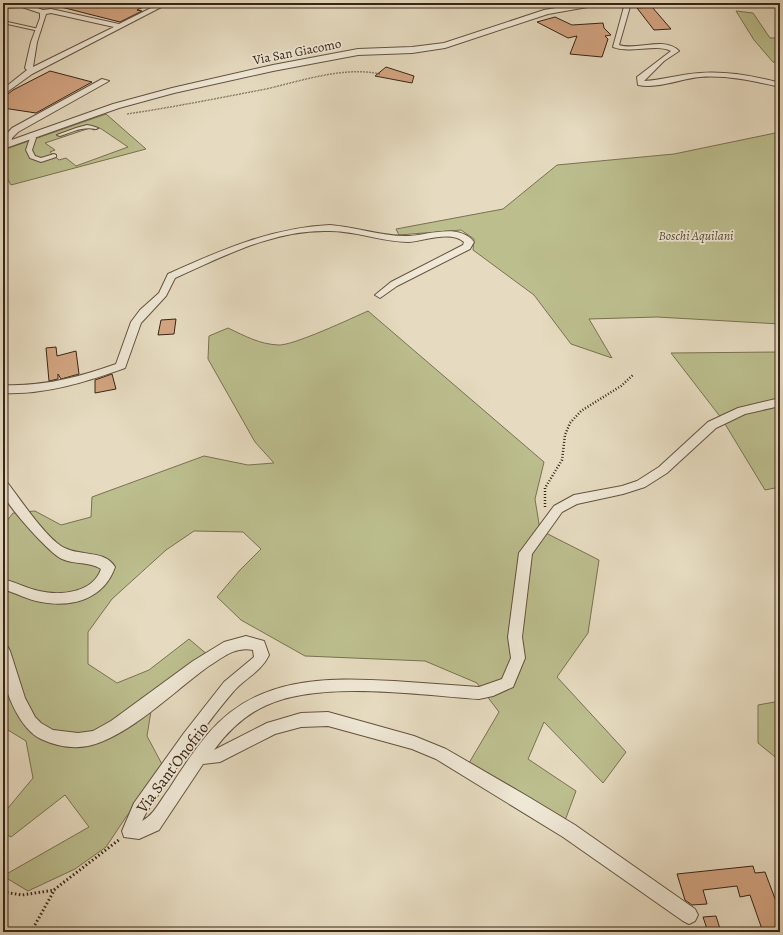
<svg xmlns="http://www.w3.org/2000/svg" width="783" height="935" viewBox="0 0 783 935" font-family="Alegreya,serif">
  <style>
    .green { fill: #bcbe8e; stroke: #7a7152; fill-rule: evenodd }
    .building { fill: #d3a582; stroke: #382416 }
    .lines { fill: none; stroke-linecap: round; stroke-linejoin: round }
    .service-casing { stroke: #645240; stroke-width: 2 }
    .pedestrian-casing { stroke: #645240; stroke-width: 2 }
    .minor-casing { stroke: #645240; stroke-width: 2 }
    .tertiary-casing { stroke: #645240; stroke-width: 2 }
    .path-far2 { stroke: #382416; stroke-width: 1.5; stroke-dasharray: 0.5 1; stroke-linecap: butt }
    .path-far1 { stroke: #382416; stroke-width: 2.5; stroke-dasharray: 1 2; stroke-linecap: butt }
    .path { stroke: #382416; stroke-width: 3; stroke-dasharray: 1.5 2.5; stroke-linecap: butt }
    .service { fill: #efe8d6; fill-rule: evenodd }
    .pedestrian { fill: #efe8d6; fill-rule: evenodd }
    .minor { fill: #efe8d6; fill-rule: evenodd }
    .tertiary { fill: #efe8d6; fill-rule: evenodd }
    .labels { text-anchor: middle; stroke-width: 3.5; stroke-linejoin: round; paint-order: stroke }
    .far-street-label { font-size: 13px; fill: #382416; stroke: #efe8d6 }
    .far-park-label { font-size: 13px; font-style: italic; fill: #594a34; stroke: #efe8d6 }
    .street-label { font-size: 16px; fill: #382416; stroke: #efe8d6 }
  </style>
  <rect width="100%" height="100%" fill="#e6dbc0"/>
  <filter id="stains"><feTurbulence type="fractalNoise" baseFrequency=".005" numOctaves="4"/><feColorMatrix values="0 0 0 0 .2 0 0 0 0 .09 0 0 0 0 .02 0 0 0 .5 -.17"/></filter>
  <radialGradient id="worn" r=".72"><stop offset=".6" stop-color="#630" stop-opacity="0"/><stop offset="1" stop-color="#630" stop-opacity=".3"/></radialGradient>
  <path class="green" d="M736,11l17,2 17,25h10v25l-7,-1 -19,-22z
    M106,114l40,35 -135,36 -8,-14v-21zM90,128l4,2 6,-2 28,19 -52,19 -10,-8 -7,2 -9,-8 5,-2 -10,-7z
    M780,132v192l-123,-7 -68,2 23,39 -41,-14 -37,-49 -61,-45 1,-11 -13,-9 -62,5 -3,-6 107,-20 54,-44 117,-11z
    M368,311l176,151 -9,37 5,31 59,30 -11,73 -31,44 69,75 -23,31 -59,-61 -16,37 48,32 -13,35 -94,-63 30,-51 -22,-29 -52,-22 -120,-5 -64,-36 -24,-23 23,-27 21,-21 -18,-17 -49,-1 -28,19 -54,49 -24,33v32l29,19 32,-13 40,-31 20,17 -57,49 -5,31 17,32 -38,49 -20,30 -31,22 -47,22 -25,-15 86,-49 -24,-32 -54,42 -8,-4v-19l30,-36 -7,-37 -23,-14v-201l10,-13 22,-2 26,14 30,-8 1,-20 112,-41 44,9 26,-2 -19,-21 -47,-83 1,-23 19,-8c17,8 31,16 50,17 15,1 74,-27 90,-34z
    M780,352v135l-15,3 -43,-71 -51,-66z
    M780,701v60l-22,-18v-38z"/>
  <path class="building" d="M57,3h94l-14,7 5,1 -22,11 -63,-16z
    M652,7l19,22 -17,1 -17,-22z
    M555,17l17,8 31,-2 1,5 7,7 -6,1 3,3 -6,18 -32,-3 7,-18 -9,2 -31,-16z
    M386,67l28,9 -2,7 -37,-7z
    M50,71l42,11 -56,31 -33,-5v-10l10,-8z
    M176,319l-2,15 -16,1 3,-15z
    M56,347l1,9 19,-5 3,23 -18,5 -3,-5v5l-9,2 -3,-33z
    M112,374l4,15 -21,4v-13z
    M753,866l2,7 10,-1 15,40v20h-17l-13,-37 -10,2 -3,-11 -34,4 4,14 -15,1 -7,-5 -8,-26z
    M716,916l5,16h-13l-5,-15z"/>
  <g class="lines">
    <defs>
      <path id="service" d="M3,21l36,8 2,1 -2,1 -36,-8z
        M87,125l5,1 6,2 -2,1c-13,-3 -24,3 -36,7l-3,-1 19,-7z
        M3,178h1l3,5v1l-4,-1z"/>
      <path id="pedestrian" d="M31,133l5,5 -4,12 3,6 6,2 13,-4 2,1v2l-15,5 -11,-4 -4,-8 4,-12 -2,-3z"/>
      <path id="minor" d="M161,3h8l-137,71 -29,21v-6l24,-19 -2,-2 6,-26 9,-24v-5l-18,-6 -19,1v-4l20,-1 20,7 8,-1 68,15zM51,13l63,14 -81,40 4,-25 9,-28z
        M625,3h6l-12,42c18,6 45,-9 60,6l-15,10 -20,20c19,-1 37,-7 56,-8 27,-2 54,3 80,10v4c-26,-6 -53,-12 -80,-10 -20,2 -42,12 -62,8l-1,-8 34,-26c-15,-8 -40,3 -58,-4z
        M102,79l7,2 -91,51 -6,6 -1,8h-6l-2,-3 1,-6 8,-9z
        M330,225c26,2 53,12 79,11 20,-1 50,-13 65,6l-4,7 -73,37 -17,12 -5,-3 16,-13 72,-37 1,-3c-13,-12 -40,-1 -56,0 -26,0 -51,-11 -78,-11 -55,-2 -106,25 -155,47l-9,18 -25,27 -16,45c-39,14 -81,27 -122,25v-8c39,2 77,-8 113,-21l15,-42 9,-12 19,-17 9,-19c53,-24 103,-46 162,-49z
        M780,398v8l-35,8 -29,14 -49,45 -22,14 -22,7 -46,10 -15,8 -30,42 -10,83 3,21 -12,29 -20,9 -14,3c-59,-4 -158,-19 -212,6 -21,9 -39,26 -53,45l53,-27 34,-10 27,-1 86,24 32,13 81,47 48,29 120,84 3,6 -3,6 -6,3 -6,-3 -120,-84 -127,-78 -24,-10 -84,-23 -27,1 -26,7 -55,28 -17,2 -44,66 -20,9 -15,-2 -2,-6 12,-28 50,-70 40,-51 30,-25 -1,-7c-17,-4 -30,7 -44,16 -34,24 -80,71 -121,80 -16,3 -32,0 -47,-7 -20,-9 -36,-45 -38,-67 -1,-9 0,-18 0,-27l5,2 2,4 15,47 10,19 6,6 12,7 25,3 15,-2 18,-10 82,-60 31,-19 22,-6 18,5 5,14c-8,17 -24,23 -36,37 -32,37 -59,80 -87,121l-4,8c12,-6 19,-22 27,-32 12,-19 24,-37 38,-54 49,-59 118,-58 187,-54 28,2 57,4 85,6l23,-8 9,-21 -3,-21 11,-84 35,-47 20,-11 48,-9 15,-5 22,-14 49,-45 30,-14z
        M3,481l4,1c13,17 37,53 54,64 16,11 44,3 54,21 -11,32 -43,41 -74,35 -13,-2 -25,-9 -38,-13v-10c12,3 23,9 36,12 21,5 54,2 62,-22 -12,-8 -26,-4 -39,-10 -12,-5 -56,-54 -59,-66 -1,-4 0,-9 0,-12z"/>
      <path id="tertiary" d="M585,3h18l-4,2 -51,9 -103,34 -33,5 -54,2 -85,16 -99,22 -55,15 -116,41v-6l110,-39 59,-16 101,-23 85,-16 54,-2 32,-4 100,-33z"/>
    </defs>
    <use href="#service" class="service-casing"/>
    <use href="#pedestrian" class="pedestrian-casing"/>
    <use href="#minor" class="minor-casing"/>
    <use href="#tertiary" class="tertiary-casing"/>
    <path class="path-far2" d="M127,114c47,-7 92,-16 139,-25 35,-8 78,-23 114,-15"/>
    <path class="path-far1" d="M545,507v-19l17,-28 3,-25 5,-12 11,-12 40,-25 12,-11"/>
    <path class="path" d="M3,892l19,3 33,-5
      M31,932l24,-43 65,-50"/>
    <use href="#service" class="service"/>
    <use href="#pedestrian" class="pedestrian"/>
    <use href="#minor" class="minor"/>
    <use href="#tertiary" class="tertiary"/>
  </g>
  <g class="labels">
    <g class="far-street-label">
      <text transform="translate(297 51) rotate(-11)" y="5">Via San Giacomo</text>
    </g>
    <g class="far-park-label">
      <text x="696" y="240">Boschi Aquilani</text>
    </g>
    <g class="street-label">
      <text transform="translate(172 767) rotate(-53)" y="6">Via Sant'Onofrio</text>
    </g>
  </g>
  <rect width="783" height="935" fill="none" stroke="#e6dbc0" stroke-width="16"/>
  <rect x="4" y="4" width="775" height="927" fill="none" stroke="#382416" stroke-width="2"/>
  <rect x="8" y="8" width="767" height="919" fill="none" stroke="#382416"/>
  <rect width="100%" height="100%" filter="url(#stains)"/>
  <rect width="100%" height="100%" fill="url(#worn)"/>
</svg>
